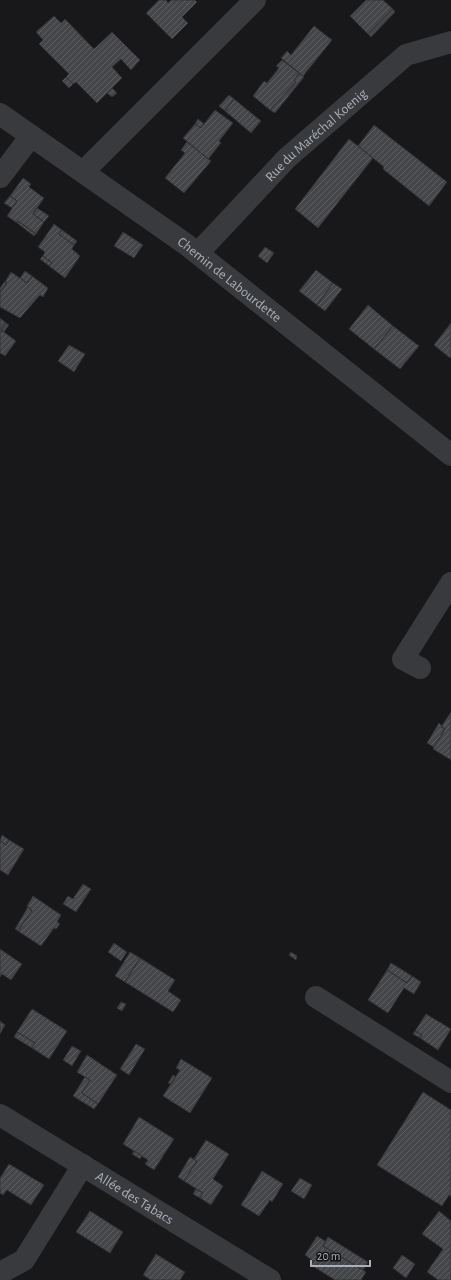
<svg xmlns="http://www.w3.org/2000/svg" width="451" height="1280" viewBox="0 0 451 1280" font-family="'Alegreya Sans',sans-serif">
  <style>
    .building { fill: url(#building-hatch); stroke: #323236 }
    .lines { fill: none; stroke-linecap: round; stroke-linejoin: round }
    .minor { stroke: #393a3e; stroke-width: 22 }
    .labels { text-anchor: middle; stroke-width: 4; stroke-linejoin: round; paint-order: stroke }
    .street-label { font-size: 14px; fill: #abb0b8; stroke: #131315 }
  </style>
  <defs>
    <pattern id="building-hatch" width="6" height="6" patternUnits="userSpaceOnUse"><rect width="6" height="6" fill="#45464a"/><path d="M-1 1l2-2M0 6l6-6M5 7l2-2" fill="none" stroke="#5d5e62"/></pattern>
  </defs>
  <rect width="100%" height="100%" fill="#18181a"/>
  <path class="building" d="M159,0h7l2,3 3,-3h24l2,2 -15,15 6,6 -16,16 -26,-26z
    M366,0h17l10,9 -25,25 -18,-18z
    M393,9l2,3 -24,25 -3,-3z
    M54,16l7,7 4,-4 29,30 18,-17 28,28 -9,10 -10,-11 -9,8 10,11 -25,25 -21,-21 -3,2 -7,-7 3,-3 -30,-30 4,-4 -7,-8z
    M314,26l18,14 -29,36 -22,-18 6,-7 4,4z
    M282,60l17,13 -5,7 2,2 -26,28 -17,-14 11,-15 3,2 12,-15 -3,-2z
    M299,73l5,4 -29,36 -5,-3 26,-28 -2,-2z
    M66,77l7,7 -4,4 -7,-7z
    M112,88l5,5 -5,4 -5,-4z
    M229,95l5,4 -9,12 -6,-5z
    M234,99l27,22 -10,12 -26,-22z
    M215,110l18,13 -14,18 2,2 -13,16 -25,-21 12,-14 6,4z
    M198,119l6,5 -3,4 -6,-4z
    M374,125l73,57 -18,24 -46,-37 1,-2 -26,-21z
    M349,139l24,19 -55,70 -23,-19z
    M187,142l24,19 -27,32 -19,-15 20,-25 -4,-3z
    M23,178l8,6 -2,3 15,11 -11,16 11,8 -8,12 -18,-13 -1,2 -10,-7 10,-15 -7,-5z
    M10,196l7,5 -5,7 -8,-5z
    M37,208l12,8 -5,6 -11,-8z
    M18,221l18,13 -2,2 -17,-13z
    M54,224l8,6 -3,4 15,11 -2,4 8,7 -15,22 -16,-12 3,-3 -9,-7 2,-4 -7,-5z
    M62,230l15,11 -3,4 -15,-11z
    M123,232l20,13 -9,13 -20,-12z
    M265,247l9,6 -7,10 -9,-7z
    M43,256l9,7 -3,3 -9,-7z
    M316,270l17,13 -16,22 -18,-14z
    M25,271l7,5 -5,7 -7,-5z
    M11,272l16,11 5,-7 16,12 -5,9 -3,-2 -20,23 -20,-11v-14l6,-9v-4z
    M6,280v4l-6,9v-5z
    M333,283l9,6 -17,22 -8,-6z
    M368,305l25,21 -19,23 -25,-20z
    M0,318l6,5 -5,7 15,11 -11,15 -5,-3z
    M6,323l3,2 -5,7 -3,-2z
    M451,323v34l-1,1 -16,-13z
    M393,326l26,20 -19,23 -26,-20z
    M69,345l16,9 -11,18 -16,-11z
    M451,712v48l-18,-11 12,-20 -4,-2z
    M439,723l6,6 -11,18 -7,-4z
    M2,835l7,5 -3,5 -6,-4z
    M9,840l15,9 -16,26 -8,-5v-29l6,4z
    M83,884l8,5 -15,23 -13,-8 5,-8 5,3z
    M33,896l28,19 -4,7 3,2 -4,5 -2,-1 -13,18 -23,-15 14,-21 -5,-4z
    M28,907l4,3 -14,21 -3,-2z
    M114,943l13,9 -6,9 -13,-9z
    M0,949l22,15 -11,16 -9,-6 -2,3z
    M130,952l10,6 -15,24 -10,-6z
    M291,952l6,4 -1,4 -7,-5z
    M140,958l35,22 -7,11 13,9 -8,12 -48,-30z
    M391,963l21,13 -5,7 -20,-13z
    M387,970l20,13 5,-7 9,6 -7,12 -10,-6 -16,25 -20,-13z
    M121,1002l5,2 -4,7 -5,-3z
    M32,1009l35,22 -18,28 -17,-11 3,-5 -18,-11z
    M426,1014l25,15 -13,21 -18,-12 2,-3 -7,-4z
    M0,1021l5,4 -5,9z
    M415,1031l7,4 -2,3 -7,-4z
    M17,1032l18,11 -3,5 -18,-11z
    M136,1044l9,5 -16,26 -9,-6z
    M72,1046l9,5 -9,15 -9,-6z
    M87,1055l30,20 -19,29 -16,-11 8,-13 -13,-8z
    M181,1059l31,19 -22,35 -27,-17 17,-26 -4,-2z
    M173,1075l3,2 -5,7 -3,-1z
    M85,1077l5,3 -8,13 16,11 -4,5 -21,-13z
    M423,1092l28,18v86l-2,-1 -7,11 -65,-41z
    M139,1117l35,22 -20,31 -9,-6 3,-4 -25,-16z
    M206,1140l23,14 -16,25 10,7 -12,19 -11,-7 3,-5 -19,-12 13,-20 -3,-2z
    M134,1151l8,5 -2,3 -8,-5z
    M190,1157l7,4 -13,20 -6,-4z
    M9,1164l35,21 -13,20 -24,-15 -4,5 -3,-2v-15z
    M262,1171l21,13 -11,18 -2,-2 -11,16 -18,-11z
    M300,1178l12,7 -8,14 -13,-8z
    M196,1189l7,4 -3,5 -7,-4z
    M90,1211l33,21 -13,21 -34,-21z
    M439,1211l12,10v59h-13l-11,-8 16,-23 -21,-15z
    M317,1236l8,5 -2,5 43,26 -5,8h-26l-24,-15 2,-4 -8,-6z
    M328,1237l40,25 -5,8 -40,-24z
    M156,1254l29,18 -5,8h-29l-8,-5z
    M402,1255l13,9 -9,14 -13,-10z"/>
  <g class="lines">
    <g class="minor">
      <path id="s1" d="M0,114l187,131 264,210"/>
      <path d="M83,172l172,-172"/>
      <path d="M0,177l31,-41"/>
      <path id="s2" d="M198,253l89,-95 119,-103 45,-13"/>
      <path d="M420,668l-17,-9 48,-76"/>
      <path d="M316,997l135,85"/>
      <path id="s3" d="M0,1115l270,165"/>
      <path d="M0,1273l24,-13 59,-95"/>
    </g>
  </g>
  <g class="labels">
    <g class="street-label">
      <text dy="5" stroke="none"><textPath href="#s2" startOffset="167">Rue du Maréchal Koenig</textPath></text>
      <text dy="5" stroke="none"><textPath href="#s1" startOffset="283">Chemin de Labourdette</textPath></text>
      <text dy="5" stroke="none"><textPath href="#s3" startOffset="158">Allée des Tabacs</textPath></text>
    </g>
  </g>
  <path d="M311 1260v6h59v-6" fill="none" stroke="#abb0b8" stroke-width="2"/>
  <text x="317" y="1260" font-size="12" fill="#abb0b8" stroke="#131315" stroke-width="3" paint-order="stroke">20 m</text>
</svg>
